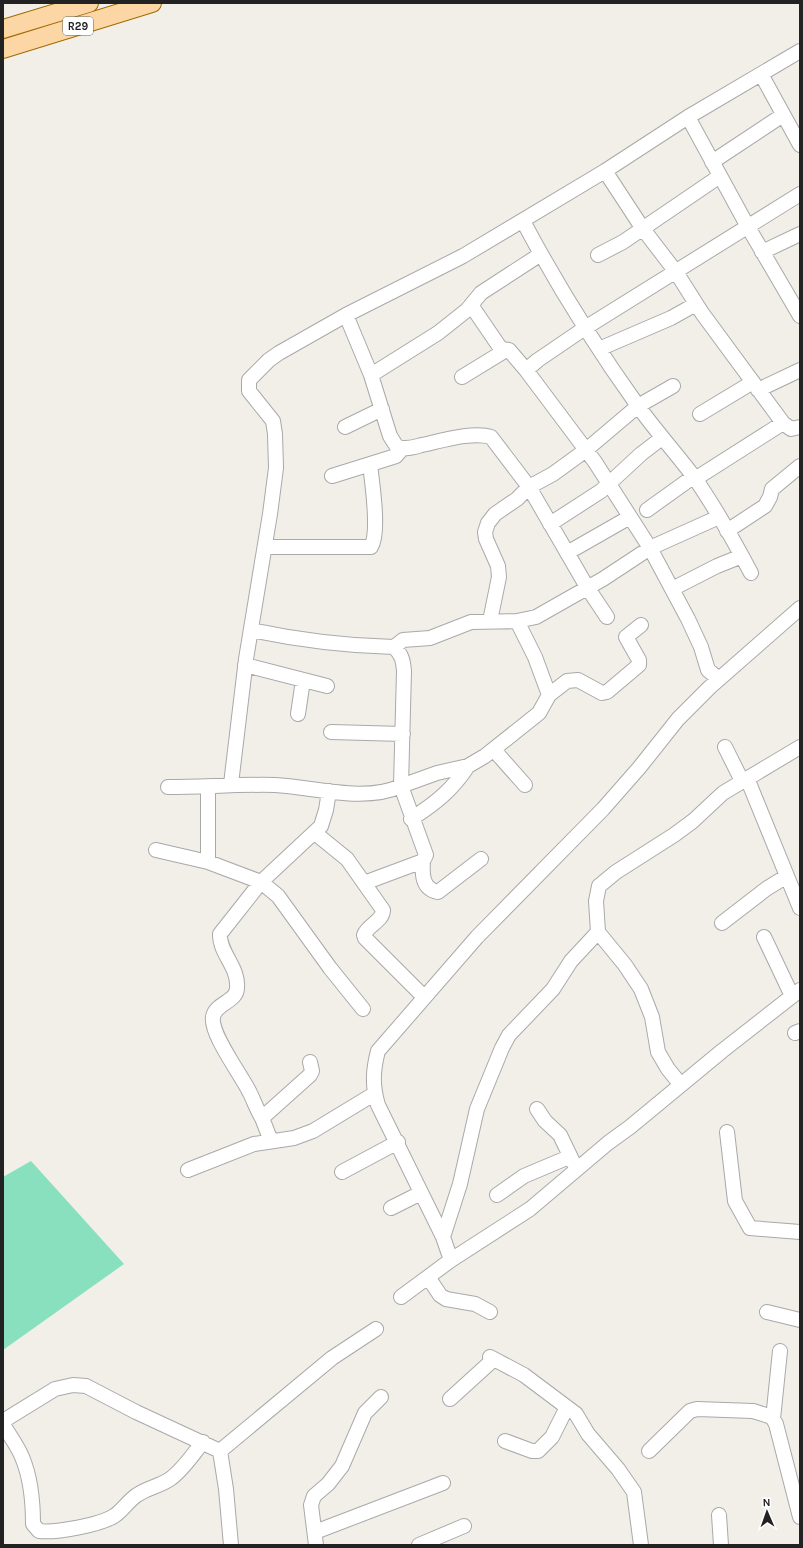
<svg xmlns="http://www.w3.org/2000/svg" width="803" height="1548" viewBox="0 0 803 1548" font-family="Karla,sans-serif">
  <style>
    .pitch { fill: #88e0be }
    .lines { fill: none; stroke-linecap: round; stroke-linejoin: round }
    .minor-casing { stroke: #a9a9a9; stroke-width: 16 }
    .major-casing { stroke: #a06b00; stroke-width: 20 }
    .minor { stroke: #fff; stroke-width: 14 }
    .major { stroke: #fcd6a4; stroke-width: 18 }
    .labels { text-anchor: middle; stroke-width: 3; stroke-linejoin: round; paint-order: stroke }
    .shield { fill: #fff; stroke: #646464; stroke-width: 1 }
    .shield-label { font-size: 11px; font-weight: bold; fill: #222 }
  </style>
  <rect width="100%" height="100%" fill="#f2efe9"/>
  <path class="pitch" d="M31,1161l93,103 -121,86v-173z"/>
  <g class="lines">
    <defs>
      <path id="minor" d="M761,74l39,71
        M688,117l60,110 52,89
        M712,162l71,-47
        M605,171l38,58 33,43 26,41 81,110 8,6 9,-2
        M523,221c34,64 72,125 115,185 17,24 38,47 56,71 21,30 40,64 57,96
        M762,252l38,-18
        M598,255l25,-13 97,-66
        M471,305l30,44 8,1 17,20
        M346,315l25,60 19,61 7,11c9,3 17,0 25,-2 19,-4 51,-14 69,-8l38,50 58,100 20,30
        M599,349l72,-31 25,-14
        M371,375l67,-42 29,-23 14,-17 60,-39
        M462,377l44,-27
        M758,390l42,-20
        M700,414l53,-32
        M345,427l37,-18
        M332,476l64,-20 6,-7
        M695,479l88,-56
        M647,510l46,-33
        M550,524l51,-33 40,-37 21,-16
        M727,531l38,-25 5,-9 2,-8 28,-23
        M265,547h106c9,-15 1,-64 -1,-83
        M567,553l63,-36
        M672,589l45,-23 25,-10
        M490,621l9,-44 -1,-11 -12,-27 -1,-7 3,-9 7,-9 22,-15 12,-12 24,-13 33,-24 52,-44 35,-20
        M517,621l18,36 14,38
        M394,647l9,-7 27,-2 41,-16 46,-1 19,-4 67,-38 47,-31 69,-31
        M245,665l82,21
        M719,679l-11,-9 -7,-23 -13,-28 -38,-71 -55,-86 -69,-92 12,-10 47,-32 215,-134
        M298,714l5,-34
        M331,732l72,2
        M725,747l17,34
        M494,750l31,35
        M747,778l53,130
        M231,784l15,-125 24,-145 6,-46 -1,-34 -2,-13 -24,-30v-11l20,-20 10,-7 67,-38 117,-59 142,-85 83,-54 112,-66
        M168,787c36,0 71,-3 107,-2 39,2 89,18 126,1l3,-115c-1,-11 -2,-16 -10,-24 -49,-1 -96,-7 -143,-17
        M208,787v75
        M411,819c25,-16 41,-29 57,-53
        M315,833l32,26 36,51c0,11 -15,15 -19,25l1,3 59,59
        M156,850l52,12 53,20 17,14 52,72 33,41
        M423,861c-1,13 -1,28 15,31l43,-33
        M364,883l59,-22 3,-6 -25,-69 36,-13 31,-7 17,-10 54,-43 10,-18 18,-14 11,-1 24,13 5,-1 32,-27v-5l-13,-23 15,-12
        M722,923l44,-34 21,-13
        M764,937l28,59
        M795,1033l5,-2
        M681,1085l-13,-16 -10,-17 -6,-35 -11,-28 -16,-24 -27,-33 -2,-31 3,-15 17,-14 58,-37 19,-14 30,-28 77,-46
        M537,1109l8,12 15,14 14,29
        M262,1118c-5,-8 -8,-17 -12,-25 -8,-17 -40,-59 -37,-76 2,-14 24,-15 24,-29 2,-21 -18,-35 -17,-54l41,-52 60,-56 5,-16 3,-19
        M727,1132l8,69 15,27 50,4
        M271,1141l-9,-23 48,-43 2,-4 -2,-9
        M188,1170l66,-26 40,-6 19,-7 61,-37
        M342,1172l56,-30
        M497,1195l27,-19 45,-19
        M391,1208l30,-15
        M443,1237l17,-53 17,-75 25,-61 7,-13 44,-46 18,-28 27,-29
        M451,1260l-8,-23 -65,-132c-6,-20 -5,-35 0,-54l99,-114 126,-128 36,-41 39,-49 32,-32 90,-79
        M428,1277l12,18 6,4 29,5 15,8
        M401,1297l50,-37 79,-51 78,-66 22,-16 92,-76 78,-61
        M767,1312l33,8
        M490,1357l34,18 52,39 12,20 30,35 16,23 7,53
        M450,1399l44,-40
        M773,1419l7,-68
        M3,1421l52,-32 18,-4 13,1 50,26 84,39 6,38 5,56
        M3,1424c6,11 14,21 19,33 9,21 11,44 11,67l6,7c17,2 61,-6 75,-15 8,-5 14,-15 23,-21 10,-7 23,-9 33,-16 13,-9 23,-25 33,-37
        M505,1441l27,10h6l14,-14 15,-30
        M220,1451l112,-93 44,-29
        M649,1451l41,-40 7,-2 56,2 19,6 4,7 24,93
        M719,1515l2,30
        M315,1532l128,-49
        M316,1545l-5,-40 3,-9 14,-12 14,-18 23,-53 16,-16
        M419,1545l45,-19"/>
      <path id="major" d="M3,29l86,-26
        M3,49l149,-46"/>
    </defs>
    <use href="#minor" class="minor-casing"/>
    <use href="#major" class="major-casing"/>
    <use href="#minor" class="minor"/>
    <use href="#major" class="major"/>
  </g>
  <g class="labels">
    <rect class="shield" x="63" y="17" width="30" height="18" rx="3"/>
    <g class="shield-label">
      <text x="78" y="30">R29</text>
    </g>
  </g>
  <rect width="803" height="1548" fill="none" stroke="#222222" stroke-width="8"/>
  <g transform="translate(767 1512) rotate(358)" stroke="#ffffff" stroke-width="3" paint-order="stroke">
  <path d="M0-3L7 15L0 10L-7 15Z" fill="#222222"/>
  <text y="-6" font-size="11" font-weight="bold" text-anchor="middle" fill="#222222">N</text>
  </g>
</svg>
